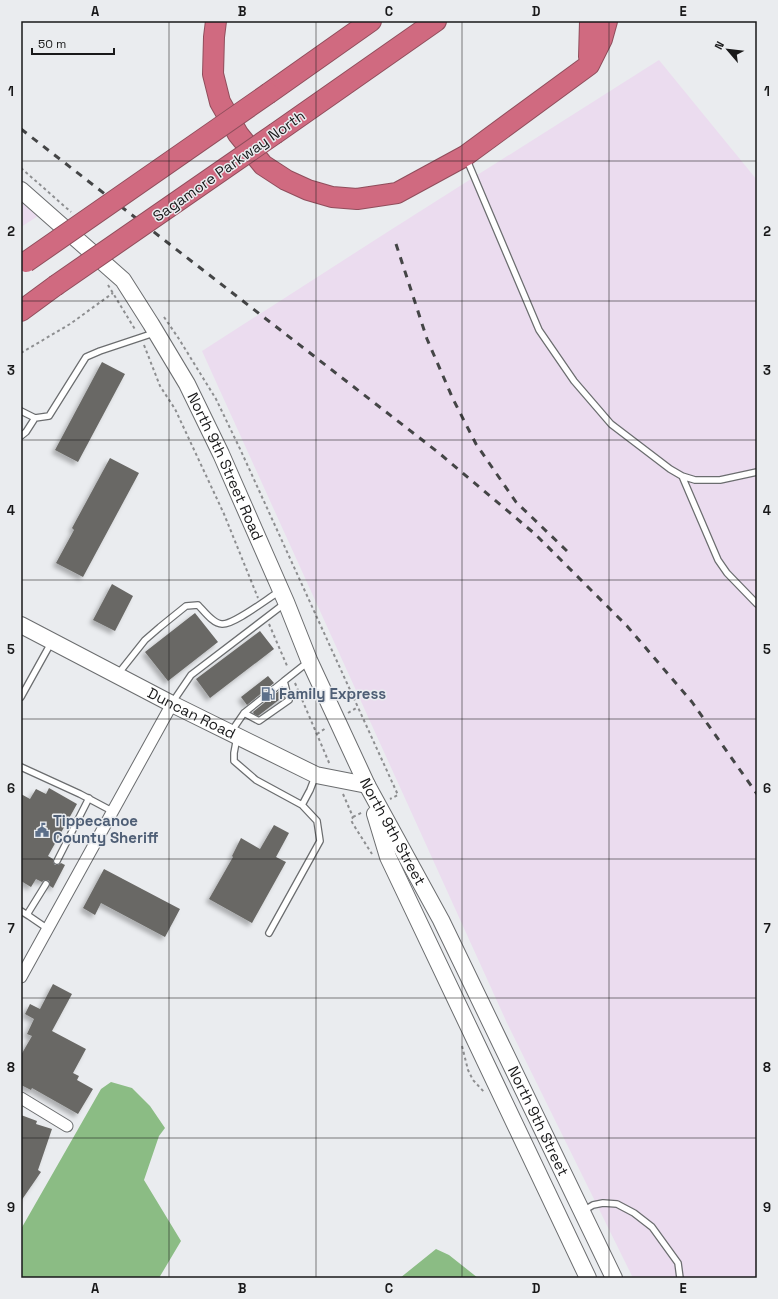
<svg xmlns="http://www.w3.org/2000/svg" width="778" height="1299" viewBox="0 0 778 1299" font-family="'Space Grotesk',sans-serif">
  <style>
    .industrial { fill: #ebdcef }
    .forest { fill: #8bbc84 }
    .building { fill: #696865; filter: url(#shadow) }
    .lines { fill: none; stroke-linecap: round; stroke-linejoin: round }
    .lane-casing { stroke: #6b6d6f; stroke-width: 8 }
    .street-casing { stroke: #6b6d6f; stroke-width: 13 }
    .secondary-casing { stroke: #6b6d6f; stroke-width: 18 }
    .highway-casing { stroke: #904e5c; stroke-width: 22 }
    .path { stroke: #8d8e90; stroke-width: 2; stroke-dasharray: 3 3; stroke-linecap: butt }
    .lane { stroke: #fff; stroke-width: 5.5 }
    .street { stroke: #fff; stroke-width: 11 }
    .secondary { stroke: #fff; stroke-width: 16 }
    .highway { stroke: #d06a80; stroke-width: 20 }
    .rail { stroke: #444546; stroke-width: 3; stroke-dasharray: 7 7; stroke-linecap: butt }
    .highway-bridge-casing { stroke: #904e5c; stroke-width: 22; stroke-linecap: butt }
    .highway-bridge { stroke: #d06a80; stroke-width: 20 }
    .grid { fill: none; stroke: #19191a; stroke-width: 1; stroke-opacity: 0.55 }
    .labels { text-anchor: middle; stroke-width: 3; stroke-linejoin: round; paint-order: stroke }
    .street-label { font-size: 15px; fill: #19191a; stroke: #eaecef }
    .service-label { font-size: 15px; font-weight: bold; fill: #4e5e75; stroke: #eaecef; text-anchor: start }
    .neatline { fill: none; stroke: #19191a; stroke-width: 1.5 }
    .grid-label { font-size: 13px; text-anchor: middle; font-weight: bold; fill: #19191a }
  </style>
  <defs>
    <filter id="shadow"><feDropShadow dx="-3.5" dy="3.5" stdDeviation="2" flood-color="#0004"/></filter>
  </defs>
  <rect width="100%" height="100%" fill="#eaecef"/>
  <path class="industrial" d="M659,60l98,120v1098h-124l-126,-255 -305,-672 187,-120z
    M21,202l17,14 -17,11z"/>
  <path class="forest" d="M111,1082l21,6 18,18 15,22 -6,8 -15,44 37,61 -22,37h-138v-49l80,-140z
    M436,1249l13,6 29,23h-78z"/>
  <path class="building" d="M102,362l23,12 -47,88 -23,-12z
    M110,458l29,15 -56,104 -27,-14 18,-33 -2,-2z
    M112,584l21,12 -18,35 -22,-11z
    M195,613l23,29 -50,39 -23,-29z
    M260,631l14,18 -64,49 -14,-19z
    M268,676l6,7 -27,22 -6,-8z
    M280,690l4,6 -26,20 -4,-2 -1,-2z
    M49,788l28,16 -29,52 5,3v3l2,3h3l3,-2 4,2 -12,23 -3,-2v-4l-2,-2h-4l-2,2 -6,-3 -5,8 -10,-6v-87l9,5 6,-10 10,5z
    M274,825l15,8 -13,24 10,5 -34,61 -43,-24 24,-42 -1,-1 9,-18 19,11z
    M104,869l76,40 -15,28 -64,-34 -6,12 -12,-7z
    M53,984l19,10 -20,37 34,18 -13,24 6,3 -2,4 16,9 -15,25 -46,-26 -1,2 -10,-5v-30l11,-19 -5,-2 7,-15 -9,-5 5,-10 10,5z
    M21,1115l16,6 -1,3 16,5 -14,41 3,2 -20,29z"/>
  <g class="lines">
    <defs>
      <path id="lane" d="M467,160l72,170 35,51 37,43 59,45 12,7 13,4h25l37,-8
        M21,411l14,7 14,-2 37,-59 14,-6 54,-18
        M21,436l5,-4 9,-14
        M682,476l36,84 9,13 30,31
        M118,674l27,-34 15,-13 26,-21 12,-1c6,6 15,19 24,19 12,1 46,-26 58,-33
        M21,697l30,-54
        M172,703l19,-28 93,-71
        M244,713l40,-32
        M231,732l13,-19 15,8 30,-21 -5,-19 24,-19
        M237,737l-3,16v8l22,19 46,25
        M21,767l59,27 32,17
        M57,861l32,-63
        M46,884l-18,29 1,3 19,13
        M21,911l8,5
        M269,933l51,-92 -3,-20 -15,-16 8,-15 5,-13
        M583,1211l10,-6 10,-2 14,1 17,9 18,14 26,36 2,15"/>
      <path id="street" d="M21,977l151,-273
        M21,1098l46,28"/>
      <g id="secondary">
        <path id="s1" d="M21,190l102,90 28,44 36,60 34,70 65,148 23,58 58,125 74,135 173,358"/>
        <path id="s2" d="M21,625l151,79 144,71 51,10"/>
        <path d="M375,814l13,43 200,421"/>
      </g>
      <path id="highway" d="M216,21l-2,16 -1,37 7,28 18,32 25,31 23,15 22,10 24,7 25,2 40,-6 68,-37 124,-91 13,-26 5,-18
        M589,57l1,-36
        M269,93l102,-72
        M276,133l160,-112
        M21,311l34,-25"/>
    </defs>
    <use href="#lane" class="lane-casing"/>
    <use href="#street" class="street-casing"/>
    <use href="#secondary" class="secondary-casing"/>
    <use href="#highway" class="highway-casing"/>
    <path class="path" d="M21,168l50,44
      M108,285l28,46
      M164,317l15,22 37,60 25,52 157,344 -8,4
      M144,345l16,41 15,23 49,105 34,84
      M21,353l49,-29 43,-31
      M269,624l19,44
      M295,683l35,82
      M348,713l10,-6
      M317,734l9,-6
      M343,794l10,23 -2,3 2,4 19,30
      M353,817l10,-5
      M462,1046l6,24 5,10 12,13"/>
    <use href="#lane" class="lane"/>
    <use href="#street" class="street"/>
    <use href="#secondary" class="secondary"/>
    <use href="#highway" class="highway"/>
    <path class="rail" d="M21,129l418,324 96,81 92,92 65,76 65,92
      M396,244l31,95 26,60 23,45 40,58 52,50"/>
    <defs>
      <path id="highway-bridge" d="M26,262l243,-169
        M55,286l221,-153"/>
    </defs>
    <use href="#highway-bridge" class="highway-bridge-casing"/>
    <use href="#highway-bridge" class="highway-bridge"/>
  </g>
  <path class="grid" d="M169,21v1257M316,21v1257M462,21v1257M609,21v1257M21,161h736M21,301h736M21,440h736M21,580h736M21,719h736M21,859h736M21,998h736M21,1138h736"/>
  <defs>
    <symbol id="fuel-bare" viewBox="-9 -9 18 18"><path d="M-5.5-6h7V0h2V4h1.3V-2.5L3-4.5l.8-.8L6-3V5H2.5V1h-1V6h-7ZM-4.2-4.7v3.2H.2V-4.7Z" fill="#5c6f8a" stroke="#eaecef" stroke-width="2.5" paint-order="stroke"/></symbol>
    <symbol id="civic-bare" viewBox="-9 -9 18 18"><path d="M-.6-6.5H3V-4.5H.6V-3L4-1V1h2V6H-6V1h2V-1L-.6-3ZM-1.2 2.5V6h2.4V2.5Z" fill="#5c6f8a" stroke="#eaecef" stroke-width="2.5" paint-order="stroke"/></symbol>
  </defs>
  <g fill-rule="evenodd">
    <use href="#fuel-bare" x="258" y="684" width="20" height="20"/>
    <use href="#civic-bare" x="32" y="820" width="20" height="20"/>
  </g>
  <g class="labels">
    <g class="street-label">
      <text transform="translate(229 166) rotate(-35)" y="5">Sagamore Parkway North</text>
      <text dy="5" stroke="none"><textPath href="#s1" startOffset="349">North 9th Street Road</textPath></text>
      <text dy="5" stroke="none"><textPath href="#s2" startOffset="192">Duncan Road</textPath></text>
      <text dy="5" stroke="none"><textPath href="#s1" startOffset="751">North 9th Street</textPath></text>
      <text dy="5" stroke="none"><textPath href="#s1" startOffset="1075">North 9th Street</textPath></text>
    </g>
    <g class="service-label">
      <text x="279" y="699">Family Express</text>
      <text x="53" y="826">Tippecanoe<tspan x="53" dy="17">County Sheriff</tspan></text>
    </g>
  </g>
  <rect width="778" height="1299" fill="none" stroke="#eaecef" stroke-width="44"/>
  <g transform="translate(728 50) rotate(298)" stroke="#eaecef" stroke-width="3" paint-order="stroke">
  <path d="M0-3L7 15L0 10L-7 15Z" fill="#19191a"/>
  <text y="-6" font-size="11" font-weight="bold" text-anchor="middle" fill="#19191a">N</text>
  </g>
  <path d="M32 48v6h82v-6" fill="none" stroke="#19191a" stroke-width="2"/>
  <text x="38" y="48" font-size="12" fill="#19191a" stroke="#eaecef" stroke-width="3" paint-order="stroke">50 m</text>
  <rect x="22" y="22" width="734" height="1255" class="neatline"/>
  <g class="grid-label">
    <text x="95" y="16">A</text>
    <text x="242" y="16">B</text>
    <text x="389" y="16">C</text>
    <text x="536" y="16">D</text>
    <text x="683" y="16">E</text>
    <text x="11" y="96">1</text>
    <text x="767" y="96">1</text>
    <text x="11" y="236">2</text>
    <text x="767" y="236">2</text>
    <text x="11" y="375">3</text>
    <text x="767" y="375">3</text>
    <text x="11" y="515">4</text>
    <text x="767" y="515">4</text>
    <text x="11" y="654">5</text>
    <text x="767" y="654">5</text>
    <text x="11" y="793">6</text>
    <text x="767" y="793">6</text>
    <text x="11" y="933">7</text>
    <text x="767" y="933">7</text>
    <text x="11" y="1072">8</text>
    <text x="767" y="1072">8</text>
    <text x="11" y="1212">9</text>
    <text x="767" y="1212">9</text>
    <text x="95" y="1293">A</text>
    <text x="242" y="1293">B</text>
    <text x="389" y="1293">C</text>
    <text x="536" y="1293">D</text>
    <text x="683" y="1293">E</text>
  </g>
</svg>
